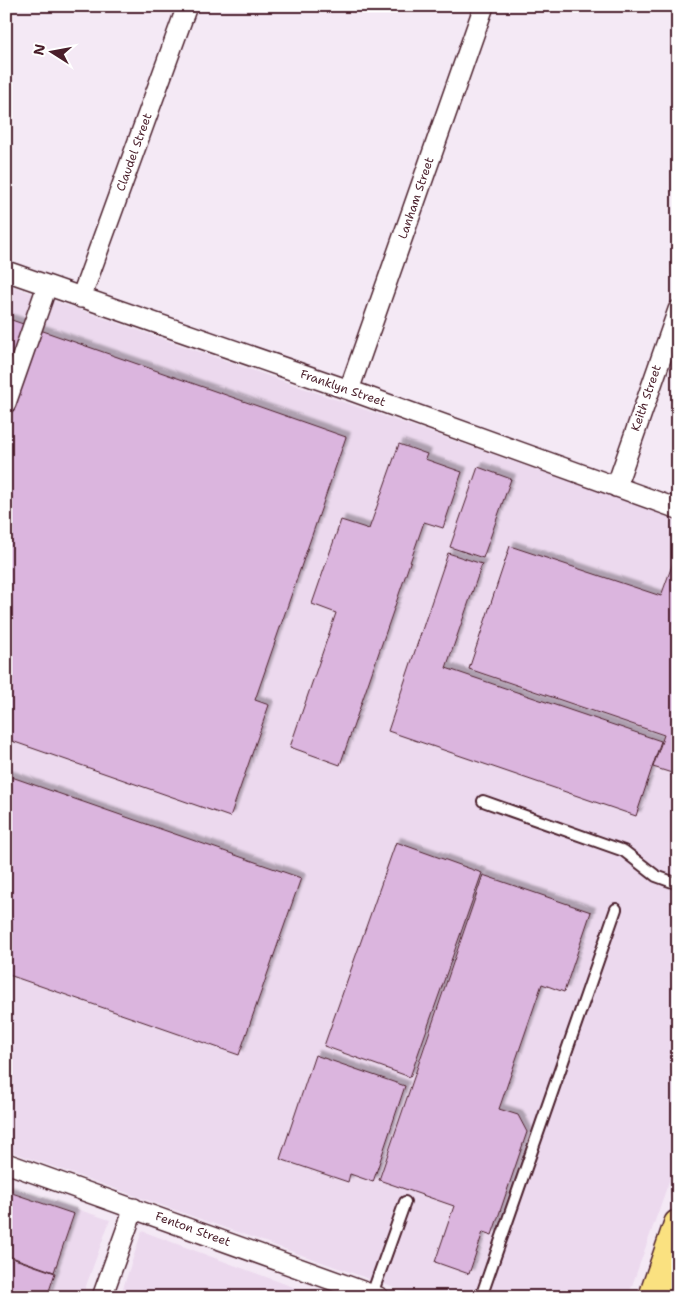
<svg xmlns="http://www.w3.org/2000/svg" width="684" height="1303" viewBox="0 0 684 1303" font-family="'Shantell Sans',sans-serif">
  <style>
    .built { fill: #ecd9ee }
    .building { fill: #dbb5de; stroke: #4a1f2b; filter: url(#shadow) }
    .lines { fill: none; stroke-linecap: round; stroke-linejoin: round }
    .service-casing { stroke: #4a1f2b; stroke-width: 14 }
    .minor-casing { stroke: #4a1f2b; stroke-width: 22 }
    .trunk-casing { stroke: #4a1f2b; stroke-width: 31 }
    .service { stroke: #fff; stroke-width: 10 }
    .minor { stroke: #fff; stroke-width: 19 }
    .trunk { stroke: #fae180; stroke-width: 28 }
    .labels { text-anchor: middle; stroke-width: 5; stroke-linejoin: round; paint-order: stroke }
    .street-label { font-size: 12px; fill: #4a1f2b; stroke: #fff }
  </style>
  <defs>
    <filter id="shadow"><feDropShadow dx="4.5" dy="-4.5" stdDeviation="1" flood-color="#0004"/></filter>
  </defs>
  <rect width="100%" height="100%" fill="#f4e9f5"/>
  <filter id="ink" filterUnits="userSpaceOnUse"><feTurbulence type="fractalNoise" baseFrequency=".02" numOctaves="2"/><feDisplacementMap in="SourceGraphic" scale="10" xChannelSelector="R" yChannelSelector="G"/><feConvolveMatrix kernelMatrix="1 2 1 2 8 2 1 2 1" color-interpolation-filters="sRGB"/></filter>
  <g filter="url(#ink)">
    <path class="built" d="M6,284l672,235v637l-50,141h-208l-414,-147z
      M6,1186l104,34 -28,77h-76z
      M142,1231l178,66h-200z"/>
    <path class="building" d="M6,318l340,119 -91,263 14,5 -39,112 -224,-78z
      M399,444l28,10 -2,5 37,13 -19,56 -19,-6 -84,243 -50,-18 46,-134 -24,-9 29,-84 28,9z
      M478,467l33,12 -28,79 -33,-11z
      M510,546l151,50 17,-47v226l-25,-8 11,-32 -195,-66z
      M448,553l34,11 -36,104 215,73 -25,75 -248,-85z
      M6,775l295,103 -62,177 -233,-81z
      M396,842l86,31 -72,204 -86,-31z
      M483,875l108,37 -27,80 -22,-8 -43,125 19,6 9,17 -35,103 -9,-3 -14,42 -34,-12 19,-56 -75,-26z
      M315,1055l90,31 -32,96 -23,-8 -2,8 -68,-23z
      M6,1191l68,23 -20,58 -48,-17z
      M6,1256l49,17 -8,24h-41z"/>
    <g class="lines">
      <defs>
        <path id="service" d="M483,801l141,50 32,25 22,8
          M372,1294l33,-92
          M481,1297l135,-388"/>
        <path id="minor" d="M6,271l343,119 329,119
          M81,298l106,-292
          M349,390l135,-384
          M6,403l41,-117
          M616,487l62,-177
          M6,1163l373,134
          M102,1297l32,-89"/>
        <path id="trunk" d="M653,1297l25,-73"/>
      </defs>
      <use href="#service" class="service-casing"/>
      <use href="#minor" class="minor-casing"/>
      <use href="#trunk" class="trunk-casing"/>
      <use href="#service" class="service"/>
      <use href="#minor" class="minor"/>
      <use href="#trunk" class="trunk"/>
    </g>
  </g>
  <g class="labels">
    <g class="street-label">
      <text transform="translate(134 152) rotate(-70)" y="4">Claudel Street</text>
      <text transform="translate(416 198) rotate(-71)" y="4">Lanham Street</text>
      <text transform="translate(343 388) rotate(19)" y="4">Franklyn Street</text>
      <text transform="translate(646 398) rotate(-71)" y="4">Keith Street</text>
      <text transform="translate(193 1229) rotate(20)" y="4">Fenton Street</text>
    </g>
  </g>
  <rect width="684" height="1303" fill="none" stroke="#fff" stroke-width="25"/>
  <rect x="12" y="12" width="659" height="1278" fill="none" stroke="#4a1f2b" stroke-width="2" filter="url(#ink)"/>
  <g transform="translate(52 52) rotate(281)" stroke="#ffffff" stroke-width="4" paint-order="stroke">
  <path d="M0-4L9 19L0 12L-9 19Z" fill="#4a1f2b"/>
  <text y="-8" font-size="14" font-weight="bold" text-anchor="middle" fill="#4a1f2b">N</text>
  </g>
</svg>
